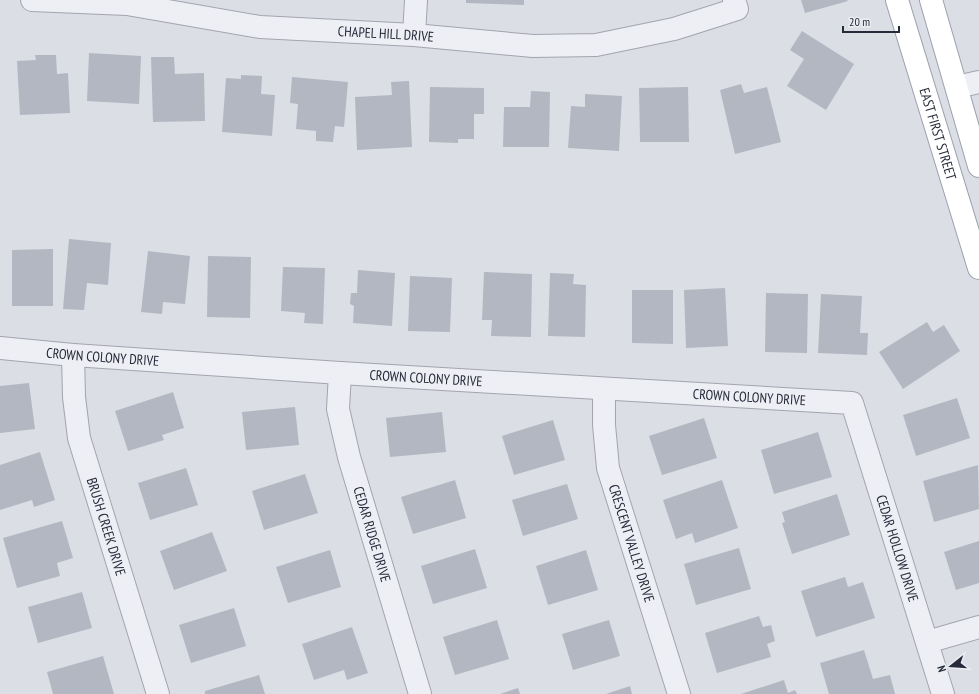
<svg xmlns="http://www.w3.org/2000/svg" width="979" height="694" viewBox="0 0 979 694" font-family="'PT Sans Narrow',sans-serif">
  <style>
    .building { fill: #b3b7c1 }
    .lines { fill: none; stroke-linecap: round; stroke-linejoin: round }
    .minor-casing { stroke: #a2a5ae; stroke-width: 24 }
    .major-casing { stroke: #9ca1b0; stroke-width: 24 }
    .minor { stroke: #eeeff4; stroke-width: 22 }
    .major { stroke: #fff; stroke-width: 22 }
    .labels { text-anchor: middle; stroke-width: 3; stroke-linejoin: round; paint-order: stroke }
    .street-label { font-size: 14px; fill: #262b3a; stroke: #ebedf3 }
  </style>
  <rect width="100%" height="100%" fill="#dcdee5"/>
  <path class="building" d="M466,0h58v5l-58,-2z
    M801,0h46l1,1 -43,12z
    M802,31l52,33 -28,46 -39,-24 17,-27 -14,-9z
    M89,53l52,3 -2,48 -52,-3z
    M35,55h21l1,19 11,-1 2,40 -50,2 -3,-54 19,-1z
    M151,57h23l1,17 29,-1 1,48 -52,1z
    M241,75l21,1 -1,18 14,1 -3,41 -50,-4 4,-54 15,1z
    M292,77l56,5 -4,45 -9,-1 -2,16 -17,-1v-10l-20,-2 2,-25 -8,-1z
    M409,81l3,66 -55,3 -2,-53 37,-2 -1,-13z
    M741,84l3,9 23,-6 14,55 -46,12 -15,-64z
    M430,87l54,1v26h-10v25h-16v4l-29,-1z
    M688,87l1,55h-49l-1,-54z
    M531,91l19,1 -1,55h-46l1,-40h26z
    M585,94l37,2 -3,55 -51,-3 3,-42 14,1z
    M69,239l42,4 -3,42 -21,-2 -3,27 -21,-1z
    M53,249v57h-41v-56z
    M148,251l42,5 -5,48 -22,-2 -1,12 -21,-2z
    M208,256l43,1 -1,61 -43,-1z
    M283,267l42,1 -2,56 -19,-1 1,-10 -24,-2z
    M358,270l37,3 -3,53 -39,-3 1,-17 -4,-2 1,-11h6z
    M484,272l48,2 -1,63 -40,-1 1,-16h-10z
    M550,273l24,1 -1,10 13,1 -1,52 -37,-1z
    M410,276l42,2 -2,54 -42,-1z
    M725,288l3,58 -42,2 -2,-58z
    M632,290h41v54l-41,-1z
    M766,293l42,1 -1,59 -42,-1z
    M821,294l41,2 -2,37h8l-1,22 -49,-2z
    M927,322l6,10 11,-7 16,26 -57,38 -24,-37z
    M29,383l6,46 -35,4v-47z
    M173,392l11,36 -22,7 2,5 -36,11 -13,-40z
    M957,398l13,40 -54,18 -13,-41z
    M295,407l4,38 -53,5 -4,-38z
    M442,412l4,40 -56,5 -4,-39z
    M704,418l13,40 -55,17 -13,-39z
    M553,420l12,40 -51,15 -12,-39z
    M818,432l14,45 -58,17 -13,-44z
    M40,452l15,48 -21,7 -2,-7 -32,10v-45z
    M978,465l1,44 -45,13 -11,-41z
    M186,468l12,37 -48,15 -12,-37z
    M305,474l13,39 -54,17 -12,-39z
    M455,480l11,38 -53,16 -12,-37z
    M722,480l16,48 -43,15 -3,-10 -16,6 -13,-39z
    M567,484l11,35 -55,17 -11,-36z
    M837,494l13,41 -58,19 -10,-31 3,-1 -3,-10z
    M62,521l11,37 -16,5 3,13 -43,12 -14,-50z
    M212,532l15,39 -53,19 -14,-39z
    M979,541v42l-23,7 -12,-38z
    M739,548l12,41 -55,16 -12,-41z
    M475,549l12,39 -54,16 -12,-38z
    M330,550l11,37 -53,16 -12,-36z
    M586,550l12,40 -50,15 -12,-39z
    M845,577l3,10 15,-5 12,36 -59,19 -15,-46z
    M82,592l10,36 -54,15 -10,-36z
    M234,608l12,38 -55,17 -12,-38z
    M759,616l4,11 8,-2 4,16 -8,3 4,13 -54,16 -12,-40z
    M497,620l12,39 -54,16 -12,-38z
    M609,620l11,36 -47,14 -11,-36z
    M352,627l16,46 -21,7 -3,-10 -30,10 -12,-36z
    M864,650l9,29 17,-4 5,19h-66l-9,-31z
    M103,656l11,38h-61l-6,-22z
    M259,675l6,19h-60v-3z
    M784,680l4,13 7,-3 2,4h-56z
    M630,686l2,8h-26z
    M518,688l2,6h-20z"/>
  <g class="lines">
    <defs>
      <g id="minor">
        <path id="s1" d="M32,0l95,4 133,23 154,8 119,11 63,-1 78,-16 63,-20 -3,-9"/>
        <path d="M414,35l2,-35"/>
        <path d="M957,87l22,-5"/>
        <path id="s2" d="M0,348l73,7 267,18 512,30 91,291"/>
        <path id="s3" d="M73,355l1,42 5,41 79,256"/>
        <path id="s4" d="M340,373l-2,36 11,48 71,237"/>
        <path id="s5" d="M604,389v36l4,43 71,226"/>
        <path d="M927,642l52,-15"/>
      </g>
      <g id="major">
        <path id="s6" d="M897,0l82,268"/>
        <path d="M931,0l48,166"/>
      </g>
    </defs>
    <use href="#minor" class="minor-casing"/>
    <use href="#major" class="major-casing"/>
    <use href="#minor" class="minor"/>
    <use href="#major" class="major"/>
  </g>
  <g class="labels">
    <g class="street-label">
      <text dy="5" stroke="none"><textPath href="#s1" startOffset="356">CHAPEL HILL DRIVE</textPath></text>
      <text dy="5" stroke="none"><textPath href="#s6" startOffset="140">EAST FIRST STREET</textPath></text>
      <text dy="5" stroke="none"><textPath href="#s2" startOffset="103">CROWN COLONY DRIVE</textPath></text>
      <text dy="5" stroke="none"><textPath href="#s2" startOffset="427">CROWN COLONY DRIVE</textPath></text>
      <text dy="5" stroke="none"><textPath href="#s2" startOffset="751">CROWN COLONY DRIVE</textPath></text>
      <text dy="5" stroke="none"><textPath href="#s3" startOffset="176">BRUSH CREEK DRIVE</textPath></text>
      <text dy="5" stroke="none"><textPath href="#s4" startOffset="166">CEDAR RIDGE DRIVE</textPath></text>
      <text dy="5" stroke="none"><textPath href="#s5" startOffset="158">CRESCENT VALLEY DRIVE</textPath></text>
      <text dy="5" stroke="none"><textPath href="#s2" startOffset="1006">CEDAR HOLLOW DRIVE</textPath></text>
    </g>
  </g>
  <g transform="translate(951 666) rotate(253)" stroke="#ebedf3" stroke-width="3" paint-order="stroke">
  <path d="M0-3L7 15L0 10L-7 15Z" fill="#262b3a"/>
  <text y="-6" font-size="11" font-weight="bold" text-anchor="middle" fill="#262b3a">N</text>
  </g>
  <path d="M843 26v6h56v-6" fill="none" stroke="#262b3a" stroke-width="2"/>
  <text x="849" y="26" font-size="12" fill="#262b3a" stroke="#ebedf3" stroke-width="3" paint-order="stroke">20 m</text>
</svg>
